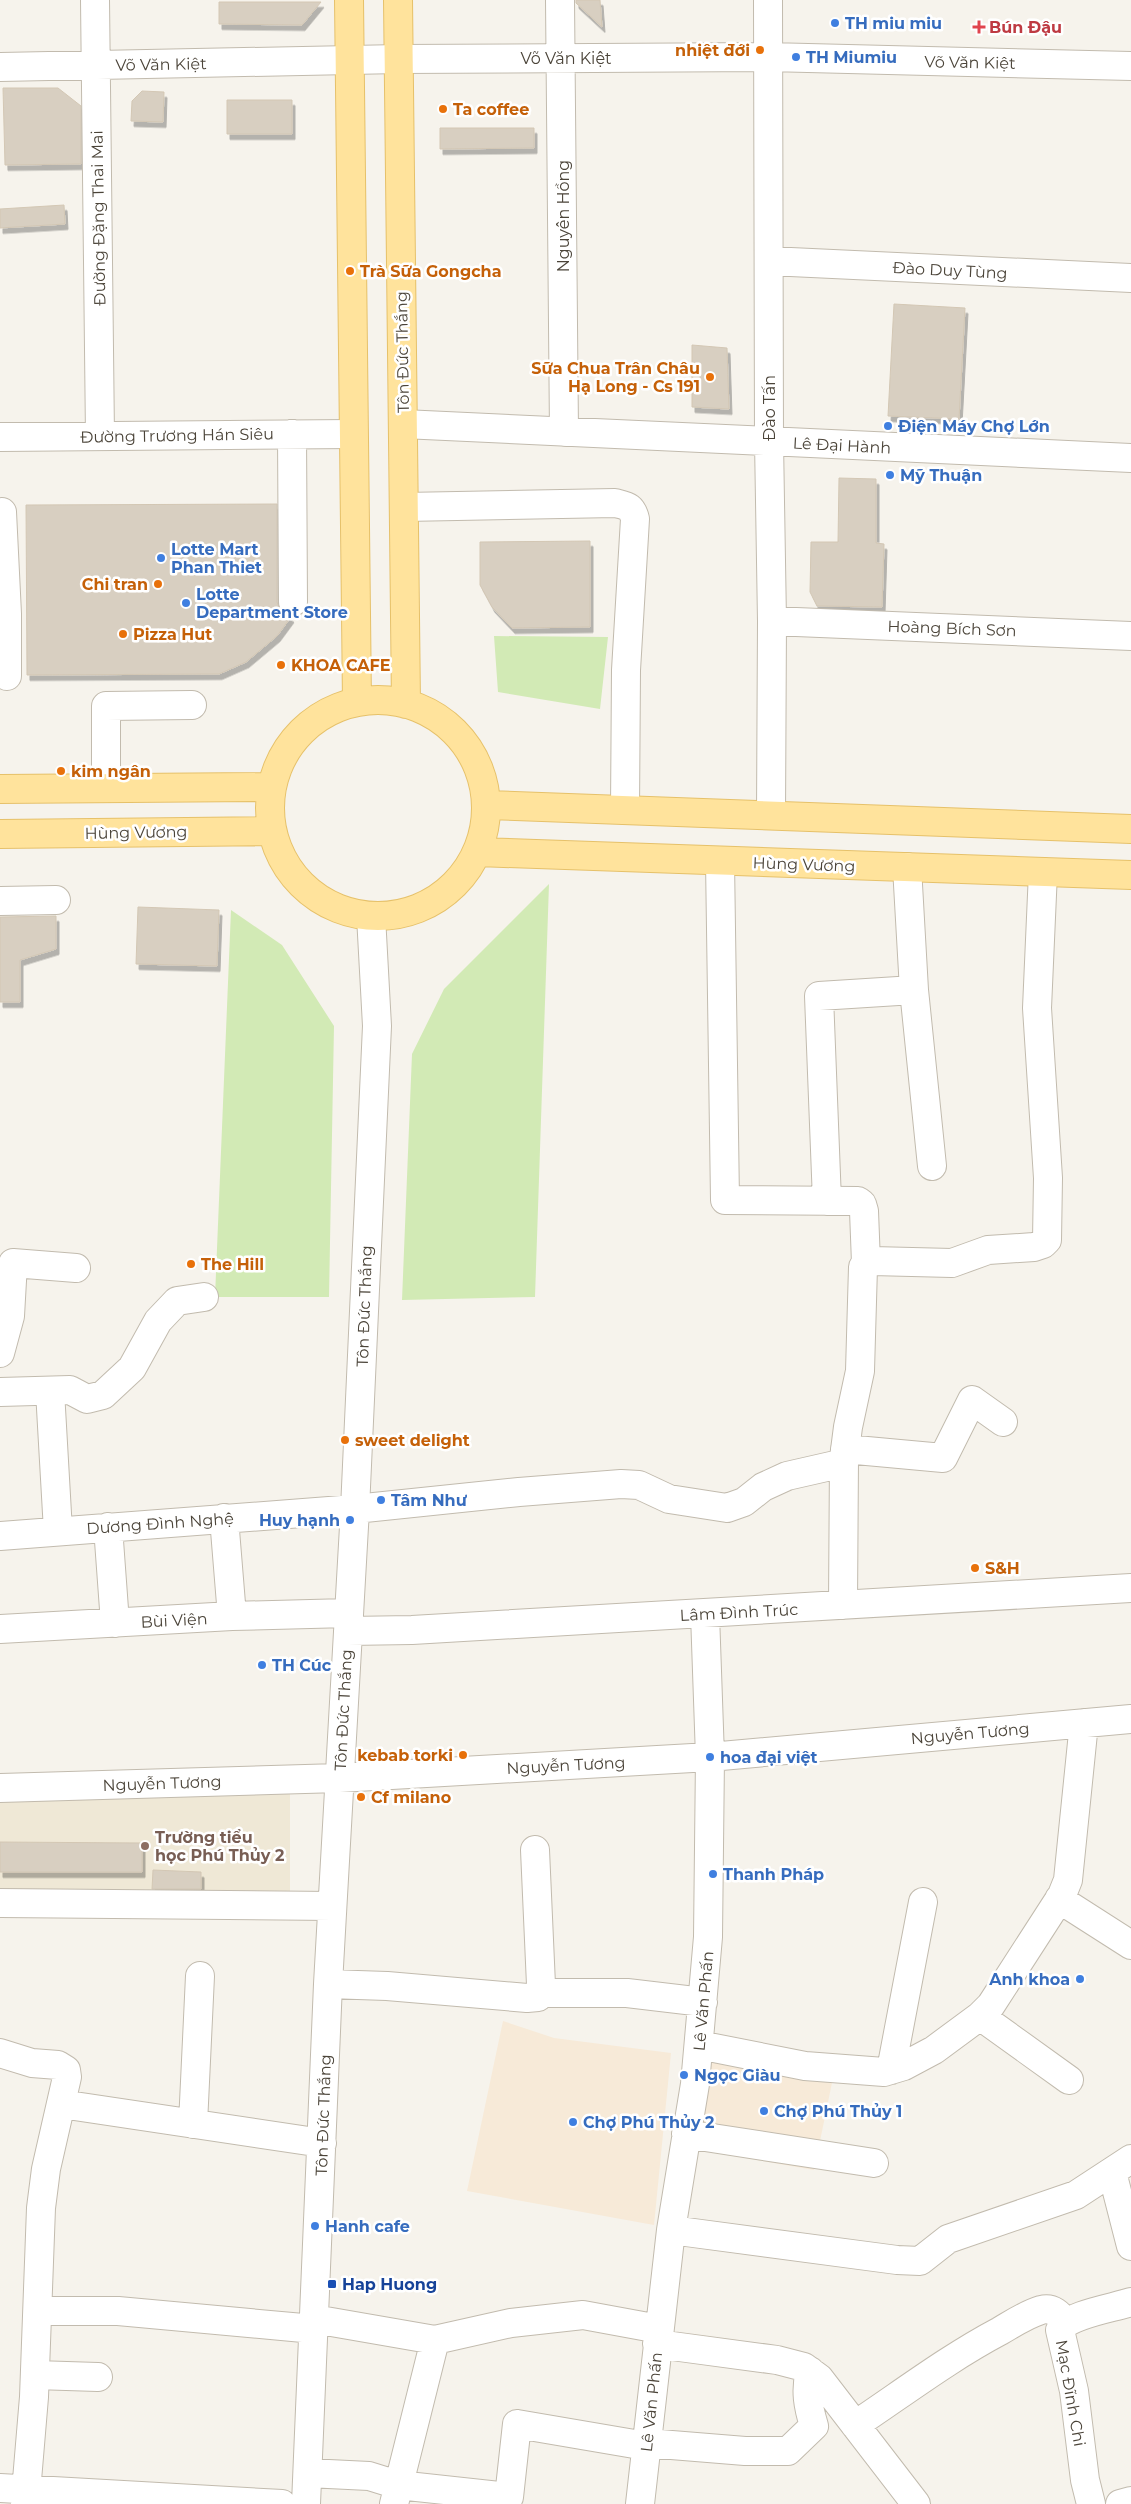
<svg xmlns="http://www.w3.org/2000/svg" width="1131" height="2504" viewBox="0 0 1131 2504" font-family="Montserrat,sans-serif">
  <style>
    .commercial { fill: #f7ead8 }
    .education { fill: #efe8d6 }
    .green { fill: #d2eab5 }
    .building { fill: #d8cfc1; stroke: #d3c7b4; filter: url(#shadow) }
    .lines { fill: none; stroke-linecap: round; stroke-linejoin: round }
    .minor-casing { stroke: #c2bbae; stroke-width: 30 }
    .major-casing { stroke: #e6c16a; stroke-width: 30 }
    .minor { stroke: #fff; stroke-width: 28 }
    .major { stroke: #ffe39c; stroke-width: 28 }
    .shop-dot { fill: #3f7fe0; stroke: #fff; stroke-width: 2 }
    .health-dot { fill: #e0444e; stroke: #fff; stroke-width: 2 }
    .food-dot { fill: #e8710a; stroke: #fff; stroke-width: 2 }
    .education-dot { fill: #8d6e63; stroke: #fff; stroke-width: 2 }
    .transit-dot { fill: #1a4fb4; stroke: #fff; stroke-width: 2 }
    .labels { text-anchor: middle; stroke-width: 5; stroke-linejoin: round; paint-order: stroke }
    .shop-label { font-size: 16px; font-weight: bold; fill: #366cbe; stroke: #fff; text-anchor: start }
    .health-label { font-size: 16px; font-weight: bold; fill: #be3a42; stroke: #fff; text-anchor: start }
    .food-label { font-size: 16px; font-weight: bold; fill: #c56008; stroke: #fff; text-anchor: start }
    .street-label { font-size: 16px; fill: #4b4439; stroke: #fff }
    .education-label { font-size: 16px; font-weight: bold; fill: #785e54; stroke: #fff; text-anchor: start }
    .transit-label { font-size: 16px; font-weight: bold; fill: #164399; stroke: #fff; text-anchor: start }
  </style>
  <defs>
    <filter id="shadow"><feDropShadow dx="3" dy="5.5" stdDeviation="0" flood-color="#0004"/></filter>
  </defs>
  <rect width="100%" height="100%" fill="#f6f3ec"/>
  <path class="commercial" d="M503,2021l51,17 117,15 -17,172 -187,-34z
    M708,2048l126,25 -20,97 -115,-20z"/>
  <path class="education" d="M290,1790v112l-290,-6v-100z"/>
  <path class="green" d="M494,636l114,1 -8,72 -102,-17z
    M549,884l-14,413 -133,3 10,-246 32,-65z
    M231,910l51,35 52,81 -5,271h-114z"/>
  <path class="building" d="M576,0h24l2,27 -26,-24z
    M219,2h102l-19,23 -83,-1z
    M3,88h55l23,18v58l-76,1z
    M142,91l22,1 -1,30 -32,-1 1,-20z
    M227,100h65v34h-65z
    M440,128h94v20l-94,1z
    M64,205l1,19 -65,4v-19z
    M894,304l71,4 -6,111 -71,-3z
    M692,345l35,3 2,61 -37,-2z
    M839,478l37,1v64l8,1 -2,63 -65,-1 -7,-14 1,-50h27z
    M277,504v98l3,8 11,7 -14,19 -31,26 -27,12 -192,1 -1,-170z
    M590,541v86l-78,1 -20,-21 -12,-22v-43z
    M138,907l81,3 -2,56 -81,-2z
    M56,916v33l-36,11v42h-20v-85z
    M0,1842l142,1v29h-142z
    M153,1870l48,2v17h-49z"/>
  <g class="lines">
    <defs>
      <path id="minor" d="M95,0l5,436
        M560,0l4,432
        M768,0l1,441 3,180 -1,194
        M0,67l399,-8 369,-2 363,9
        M769,261l362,17
        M403,424l728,34
        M292,434l1,168
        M0,437l353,-3
        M404,507l211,-4c12,3 17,3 20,16l-9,151 -1,140
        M2,512l5,102v62
        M772,621l359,15
        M106,788v-82l86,-1
        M720,861l5,339 133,1 4,3 2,7 2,52
        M0,901l56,-1
        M914,990l18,176
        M827,1201l-8,-205 95,-6 -7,-123
        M0,1353l10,-37 3,-53 63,5
        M50,1391l8,140
        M0,1392l70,-2 17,9 16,-4 29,-27 26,-47 19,-20 27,-4
        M845,1449l98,9 29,-58 31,22
        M224,1518l8,98
        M108,1527l7,96
        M0,1536l355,-27 164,-17 102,-8 18,1 30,14 58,9 17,-6 19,-15 24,-11 57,-13
        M843,1605l1,-147 4,-31 12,-56 3,-104 3,-4 6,-2 80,2 36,-13 46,-3 9,-3 4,-4 1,-62 -11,-170 6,-136
        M0,1629l232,-13 116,-3
        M348,1631l64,-1 719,-42
        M0,1788l339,-10 371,-21 421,-38
        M1059,1899l72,46
        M0,1903l332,3
        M328,1984l59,2 140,12 11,-1 3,-12 -6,-135
        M541,1993h86l76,9
        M980,2016l89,64
        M699,2045l106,21 79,6 20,-6 30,-16 46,-34 11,-11 71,-110 6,-15 16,-157
        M0,2053l32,10 26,2 8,5 1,7 -21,92 -5,39 -7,189 -9,107
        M891,2070l32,-168
        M61,2104l261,39
        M193,2124l7,-148
        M686,2134l188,29
        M1112,2172l19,74
        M671,2230l226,30 23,1 28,-22 128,-44 55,-36
        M38,2311h80l196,18
        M314,2319l121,21 76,-17 72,-8 76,14
        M657,2344l120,16 27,7 15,11 97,126
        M35,2375l63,2
        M855,2425c48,-32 94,-67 145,-94 12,-7 27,-17 41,-21 12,-3 18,4 25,13
        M647,2443l98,8h43l26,-25c-6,-20 -9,-35 -4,-55
        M308,2473l61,3 29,9 111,12 8,-73 129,22
        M0,2488l282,16
        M306,2504l22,-520 27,-475 22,-483 -6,-110
        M394,2504l41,-164
        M640,2504l31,-274 24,-146 13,-147 2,-180 -5,-143
        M1091,2504l-6,-24 -11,-89 -14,-61c9,-16 54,-22 71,-28
        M1120,2504l11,-3"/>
      <path id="major" d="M349,0l8,702
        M398,0l8,704
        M270 808a108 108 0 1 1 216 0a108 108 0 1 1-216 0Z
        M0,789l271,-2
        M487,805l644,24
        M0,834l271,-3
        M478,852l653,23"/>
    </defs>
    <use href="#minor" class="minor-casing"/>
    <use href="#major" class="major-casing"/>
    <use href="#minor" class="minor"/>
    <use href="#major" class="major"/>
  </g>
  <g class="shop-dot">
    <circle cx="835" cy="23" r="5"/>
    <circle cx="796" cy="57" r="5"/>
    <circle cx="888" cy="426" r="5"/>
    <circle cx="890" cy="475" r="5"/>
    <circle cx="161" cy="558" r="5"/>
    <circle cx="186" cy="603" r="5"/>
    <circle cx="381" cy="1500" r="5"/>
    <circle cx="350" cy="1520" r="5"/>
    <circle cx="262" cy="1665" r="5"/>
    <circle cx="710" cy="1757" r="5"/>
    <circle cx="713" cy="1874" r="5"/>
    <circle cx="1080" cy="1979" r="5"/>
    <circle cx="684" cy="2075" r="5"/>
    <circle cx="764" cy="2111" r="5"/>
    <circle cx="573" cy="2122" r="5"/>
    <circle cx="315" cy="2226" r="5"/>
  </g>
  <path class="health-dot" d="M976.5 19.5h5v5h5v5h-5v5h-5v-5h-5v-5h5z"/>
  <g class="food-dot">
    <circle cx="760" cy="50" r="5"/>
    <circle cx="443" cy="109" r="5"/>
    <circle cx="350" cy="271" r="5"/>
    <circle cx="710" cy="377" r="5"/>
    <circle cx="158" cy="584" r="5"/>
    <circle cx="123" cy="634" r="5"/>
    <circle cx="281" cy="665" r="5"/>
    <circle cx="61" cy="771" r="5"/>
    <circle cx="191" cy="1264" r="5"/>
    <circle cx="345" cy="1440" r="5"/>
    <circle cx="975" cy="1568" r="5"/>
    <circle cx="463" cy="1755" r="5"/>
    <circle cx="361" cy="1797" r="5"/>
  </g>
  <circle class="education-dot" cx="145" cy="1846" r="5"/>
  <rect class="transit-dot" x="327" y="2279" width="10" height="10" rx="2.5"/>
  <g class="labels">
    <g class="shop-label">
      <text x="845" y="29">TH miu miu</text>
      <text x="806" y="63">TH Miumiu</text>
      <text x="898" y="432">Điện Máy Chợ Lớn</text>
      <text x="900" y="481">Mỹ Thuận</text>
      <text x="171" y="555">Lotte Mart<tspan x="171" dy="18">Phan Thiet</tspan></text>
      <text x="196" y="600">Lotte<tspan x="196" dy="18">Department Store</tspan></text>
      <text x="391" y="1506">Tâm Như</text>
      <text x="340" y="1526" text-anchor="end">Huy hạnh</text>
      <text x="272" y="1671">TH Cúc</text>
      <text x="720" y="1763">hoa đại việt</text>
      <text x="723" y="1880">Thanh Pháp</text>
      <text x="1070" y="1985" text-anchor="end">Anh khoa</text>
      <text x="694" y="2081">Ngọc Giàu</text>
      <text x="774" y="2117">Chợ Phú Thủy 1</text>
      <text x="583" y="2128">Chợ Phú Thủy 2</text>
      <text x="325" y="2232">Hanh cafe</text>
    </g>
    <g class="health-label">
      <text x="989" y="33">Bún Đậu</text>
    </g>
    <g class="food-label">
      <text x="750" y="56" text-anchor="end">nhiệt đới</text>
      <text x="453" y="115">Ta coffee</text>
      <text x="360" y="277">Trà Sữa Gongcha</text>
      <text x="700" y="374" text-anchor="end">Sữa Chua Trân Châu<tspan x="700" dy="18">Hạ Long - Cs 191</tspan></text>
      <text x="148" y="590" text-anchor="end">Chi tran</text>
      <text x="133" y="640">Pizza Hut</text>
      <text x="291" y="671">KHOA CAFE</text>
      <text x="71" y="777">kim ngân</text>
      <text x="201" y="1270">The Hill</text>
      <text x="355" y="1446">sweet delight</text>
      <text x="985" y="1574">S&amp;H</text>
      <text x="453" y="1761" text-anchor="end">kebab torki</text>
      <text x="371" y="1803">Cf milano</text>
    </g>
    <g class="street-label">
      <text x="566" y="64">Võ Văn Kiệt</text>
      <text transform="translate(970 62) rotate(1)" y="6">Võ Văn Kiệt</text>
      <text transform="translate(161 64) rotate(-1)" y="6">Võ Văn Kiệt</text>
      <text transform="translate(563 216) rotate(-90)" y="6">Nguyên Hồng</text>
      <text transform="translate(98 218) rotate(-91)" y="6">Đường Đặng Thai Mai</text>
      <text transform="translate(950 270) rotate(3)" y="6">Đào Duy Tùng</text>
      <text transform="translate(402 352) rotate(-91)" y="6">Tôn Đức Thắng</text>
      <text transform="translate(769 408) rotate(-90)" y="6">Đào Tấn</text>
      <text transform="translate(177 435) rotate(-1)" y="6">Đường Trương Hán Siêu</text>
      <text transform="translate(842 445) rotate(3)" y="6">Lê Đại Hành</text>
      <text transform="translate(952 628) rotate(2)" y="6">Hoàng Bích Sơn</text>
      <text transform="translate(136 832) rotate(-1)" y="6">Hùng Vương</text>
      <text transform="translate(804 864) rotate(2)" y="6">Hùng Vương</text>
      <text transform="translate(364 1306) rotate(-88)" y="6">Tôn Đức Thắng</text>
      <text transform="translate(160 1523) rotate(-4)" y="6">Dương Đình Nghệ</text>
      <text transform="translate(739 1612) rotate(-3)" y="6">Lâm Đình Trúc</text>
      <text transform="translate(174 1620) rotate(-3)" y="6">Bùi Viện</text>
      <text transform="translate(343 1710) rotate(-87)" y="6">Tôn Đức Thắng</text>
      <text transform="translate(970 1733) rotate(-5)" y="6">Nguyễn Tương</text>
      <text transform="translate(566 1765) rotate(-3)" y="6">Nguyễn Tương</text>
      <text transform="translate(162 1783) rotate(-2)" y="6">Nguyễn Tương</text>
      <text transform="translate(703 2001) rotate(-85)" y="6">Lê Văn Phấn</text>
      <text transform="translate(323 2115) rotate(-88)" y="6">Tôn Đức Thắng</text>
      <text transform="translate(1071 2393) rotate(80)" y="6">Mạc Đĩnh Chi</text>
      <text transform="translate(651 2402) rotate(-84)" y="6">Lê Văn Phấn</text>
    </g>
    <g class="education-label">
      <text x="155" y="1843">Trường tiểu<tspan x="155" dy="18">học Phú Thủy 2</tspan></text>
    </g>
    <g class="transit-label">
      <text x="342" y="2290">Hap Huong</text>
    </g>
  </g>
</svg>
